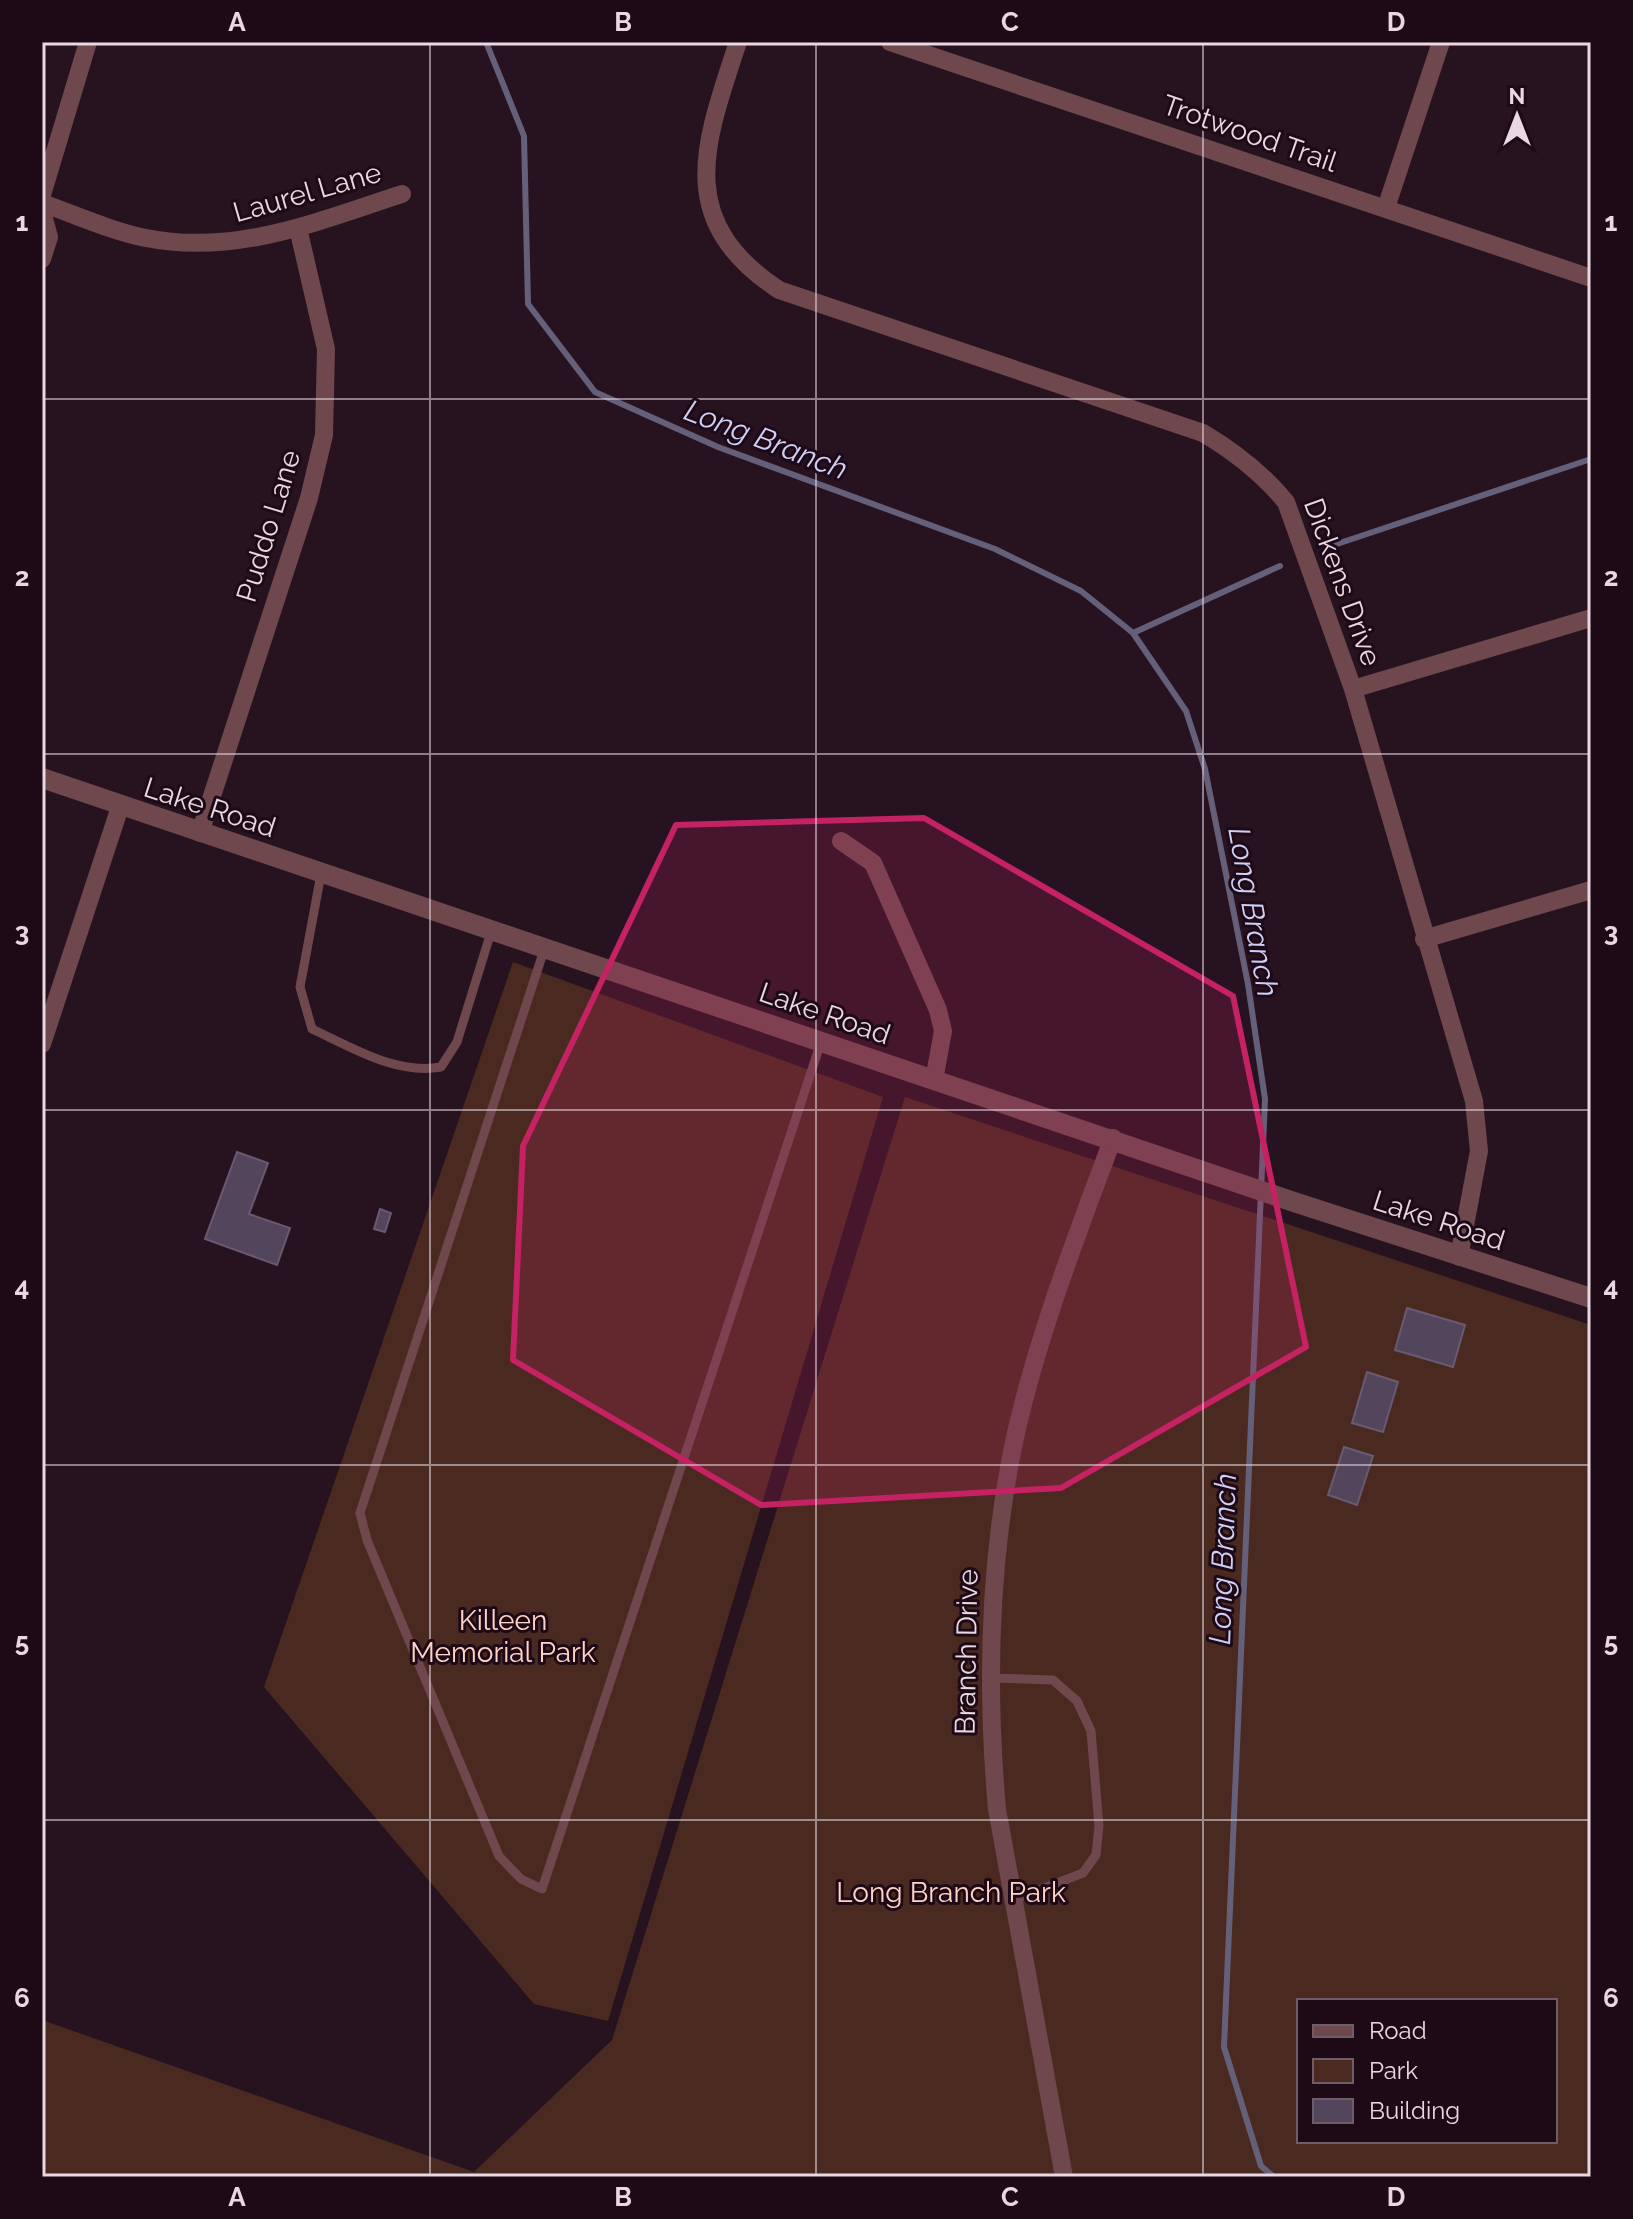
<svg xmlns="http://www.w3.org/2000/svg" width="1633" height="2219" viewBox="0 0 1633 2219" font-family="Raleway,sans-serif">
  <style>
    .green { fill: #4a2a20; fill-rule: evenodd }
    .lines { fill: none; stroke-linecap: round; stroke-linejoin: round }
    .stream { stroke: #656079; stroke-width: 6 }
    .building { fill: #53455b; stroke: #685a71; stroke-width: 2 }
    .service { stroke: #6f484e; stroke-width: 9 }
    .minor { stroke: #6f484e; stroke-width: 18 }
    .tertiary { stroke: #6f484e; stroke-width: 20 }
    .marked { fill: #c42262; fill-opacity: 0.2; stroke: #c42262; stroke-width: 6; stroke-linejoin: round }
    .grid { fill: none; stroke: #e7d8e1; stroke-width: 2; stroke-opacity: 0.55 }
    .labels { text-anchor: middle; stroke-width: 6; stroke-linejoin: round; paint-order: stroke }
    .street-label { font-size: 28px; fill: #e7d8e1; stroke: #1e0a17 }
    .park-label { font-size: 28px; fill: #ffd3c5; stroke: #1e0a17 }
    .water-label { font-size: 30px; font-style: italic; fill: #cfd0f6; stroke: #1e0a17 }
    .neatline { fill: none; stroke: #e7d8e1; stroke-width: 3 }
    .grid-label { font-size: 26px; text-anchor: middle; font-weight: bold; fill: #e7d8e1 }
  </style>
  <rect width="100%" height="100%" fill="#271320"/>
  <path class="green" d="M513,962l370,135 -275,924 -74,-17 -270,-317z
    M905,1097l686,228v852h-1549v-157l432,152 138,-132zM1299,2001h256v140h-256z"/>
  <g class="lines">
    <path class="stream" d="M486,42l38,94 4,168 67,88 123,55 277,102 86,42 52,42 53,78 19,58 43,215 17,115 -41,948 37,119 13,11
      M1334,545l257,-86
      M1133,633l147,-67"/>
  </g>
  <path class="building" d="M237,1152l31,11 -19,51 41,14 -13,37 -72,-26z
    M380,1209l11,4 -6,19 -11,-3z
    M1407,1308l58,17 -12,42 -58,-17z
    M1367,1372l31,10 -15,50 -31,-9z
    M1344,1447l29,9 -16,49 -29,-10z"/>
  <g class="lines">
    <path class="service" d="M321,874l-21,113 12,42c41,19 84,46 129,38l16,-25 34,-110
      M545,947l-185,566 7,27 132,316 22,23 21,10 279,-847
      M992,1678l61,2 24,21 14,30 8,95 -3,29 -13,18 -70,27"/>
    <path class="minor" d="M738,42c-33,101 -65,178 41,248l424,143c32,19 59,40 83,69l67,187 121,412 5,50 -20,106
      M890,42l701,236
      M42,195l46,-153
      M42,203c34,12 69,28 104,35 90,18 172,-17 256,-44
      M1386,208l55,-166
      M42,211l7,26 -7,22
      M1353,689l238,-71
      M200,833l109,-335 15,-63 2,-86 -28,-121
      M841,841l32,22 65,147 5,21 -9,49
      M1424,939l167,-49
      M42,1044l78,-237
      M1064,2177l-67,-368c-11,-124 -8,-253 19,-376 23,-101 61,-198 97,-295"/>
    <path class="tertiary" d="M42,778l1252,424 297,96"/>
  </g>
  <path class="marked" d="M924,818l309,178 73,351 -245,141 -300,17 -248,-145 10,-214 153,-321z"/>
  <path class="grid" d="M430,42v2135M816,42v2135M1203,42v2135M42,399h1549M42,754h1549M42,1110h1549M42,1465h1549M42,1820h1549"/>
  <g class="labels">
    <g class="street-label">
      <text transform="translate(1250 133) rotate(19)" y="10">Trotwood Trail</text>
      <text transform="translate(307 192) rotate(-16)" y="10">Laurel Lane</text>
      <text transform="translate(268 526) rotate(-73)" y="10">Puddo Lane</text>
      <text transform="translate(1343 582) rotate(70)" y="10">Dickens Drive</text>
      <text transform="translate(210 807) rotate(18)" y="10">Lake Road</text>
      <text transform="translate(825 1013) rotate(19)" y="10">Lake Road</text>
      <text transform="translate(1439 1220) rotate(18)" y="10">Lake Road</text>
      <text transform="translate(966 1652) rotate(-89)" y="10">Branch Drive</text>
    </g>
    <g class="park-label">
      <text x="503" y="1630">Killeen<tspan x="503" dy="32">Memorial Park</tspan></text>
      <text x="951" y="1902">Long Branch Park</text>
    </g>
    <g class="water-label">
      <text transform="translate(766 440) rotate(21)" y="10">Long Branch</text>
      <text transform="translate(1253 912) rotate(80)" y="10">Long Branch</text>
      <text transform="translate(1223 1559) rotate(-88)" y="10">Long Branch</text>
    </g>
  </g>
  <rect width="1633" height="2219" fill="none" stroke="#1e0a17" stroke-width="88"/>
  <rect x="1297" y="1999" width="260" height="144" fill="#1e0a17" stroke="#6e5c68" stroke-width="2"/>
  <rect x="1313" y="2025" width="40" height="12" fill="#6f484e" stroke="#6e5c68" stroke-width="2"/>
  <text x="1369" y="2039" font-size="24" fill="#e7d8e1">Road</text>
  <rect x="1313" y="2059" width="40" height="24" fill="#4a2a20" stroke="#6e5c68" stroke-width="2"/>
  <text x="1369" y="2079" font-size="24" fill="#e7d8e1">Park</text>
  <rect x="1313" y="2099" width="40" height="24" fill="#53455b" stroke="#6e5c68" stroke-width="2"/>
  <text x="1369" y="2119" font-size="24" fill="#e7d8e1">Building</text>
  <g transform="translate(1517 116)" stroke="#1e0a17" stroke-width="6" paint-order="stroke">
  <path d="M0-6L14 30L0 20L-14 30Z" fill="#e7d8e1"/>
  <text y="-12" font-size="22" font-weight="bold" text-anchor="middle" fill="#e7d8e1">N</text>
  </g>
  <rect x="44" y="44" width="1545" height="2131" class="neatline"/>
  <g class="grid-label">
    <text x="237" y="31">A</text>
    <text x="623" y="31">B</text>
    <text x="1010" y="31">C</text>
    <text x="1396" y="31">D</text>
    <text x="22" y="231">1</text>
    <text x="1611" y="231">1</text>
    <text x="22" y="586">2</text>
    <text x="1611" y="586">2</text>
    <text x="22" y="941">3</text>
    <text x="1611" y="941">3</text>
    <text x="22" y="1296">4</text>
    <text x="1611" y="1296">4</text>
    <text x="22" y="1651">5</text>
    <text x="1611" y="1651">5</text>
    <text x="22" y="2007">6</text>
    <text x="1611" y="2007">6</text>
    <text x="237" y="2206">A</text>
    <text x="623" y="2206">B</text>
    <text x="1010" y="2206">C</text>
    <text x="1396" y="2206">D</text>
  </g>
</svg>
